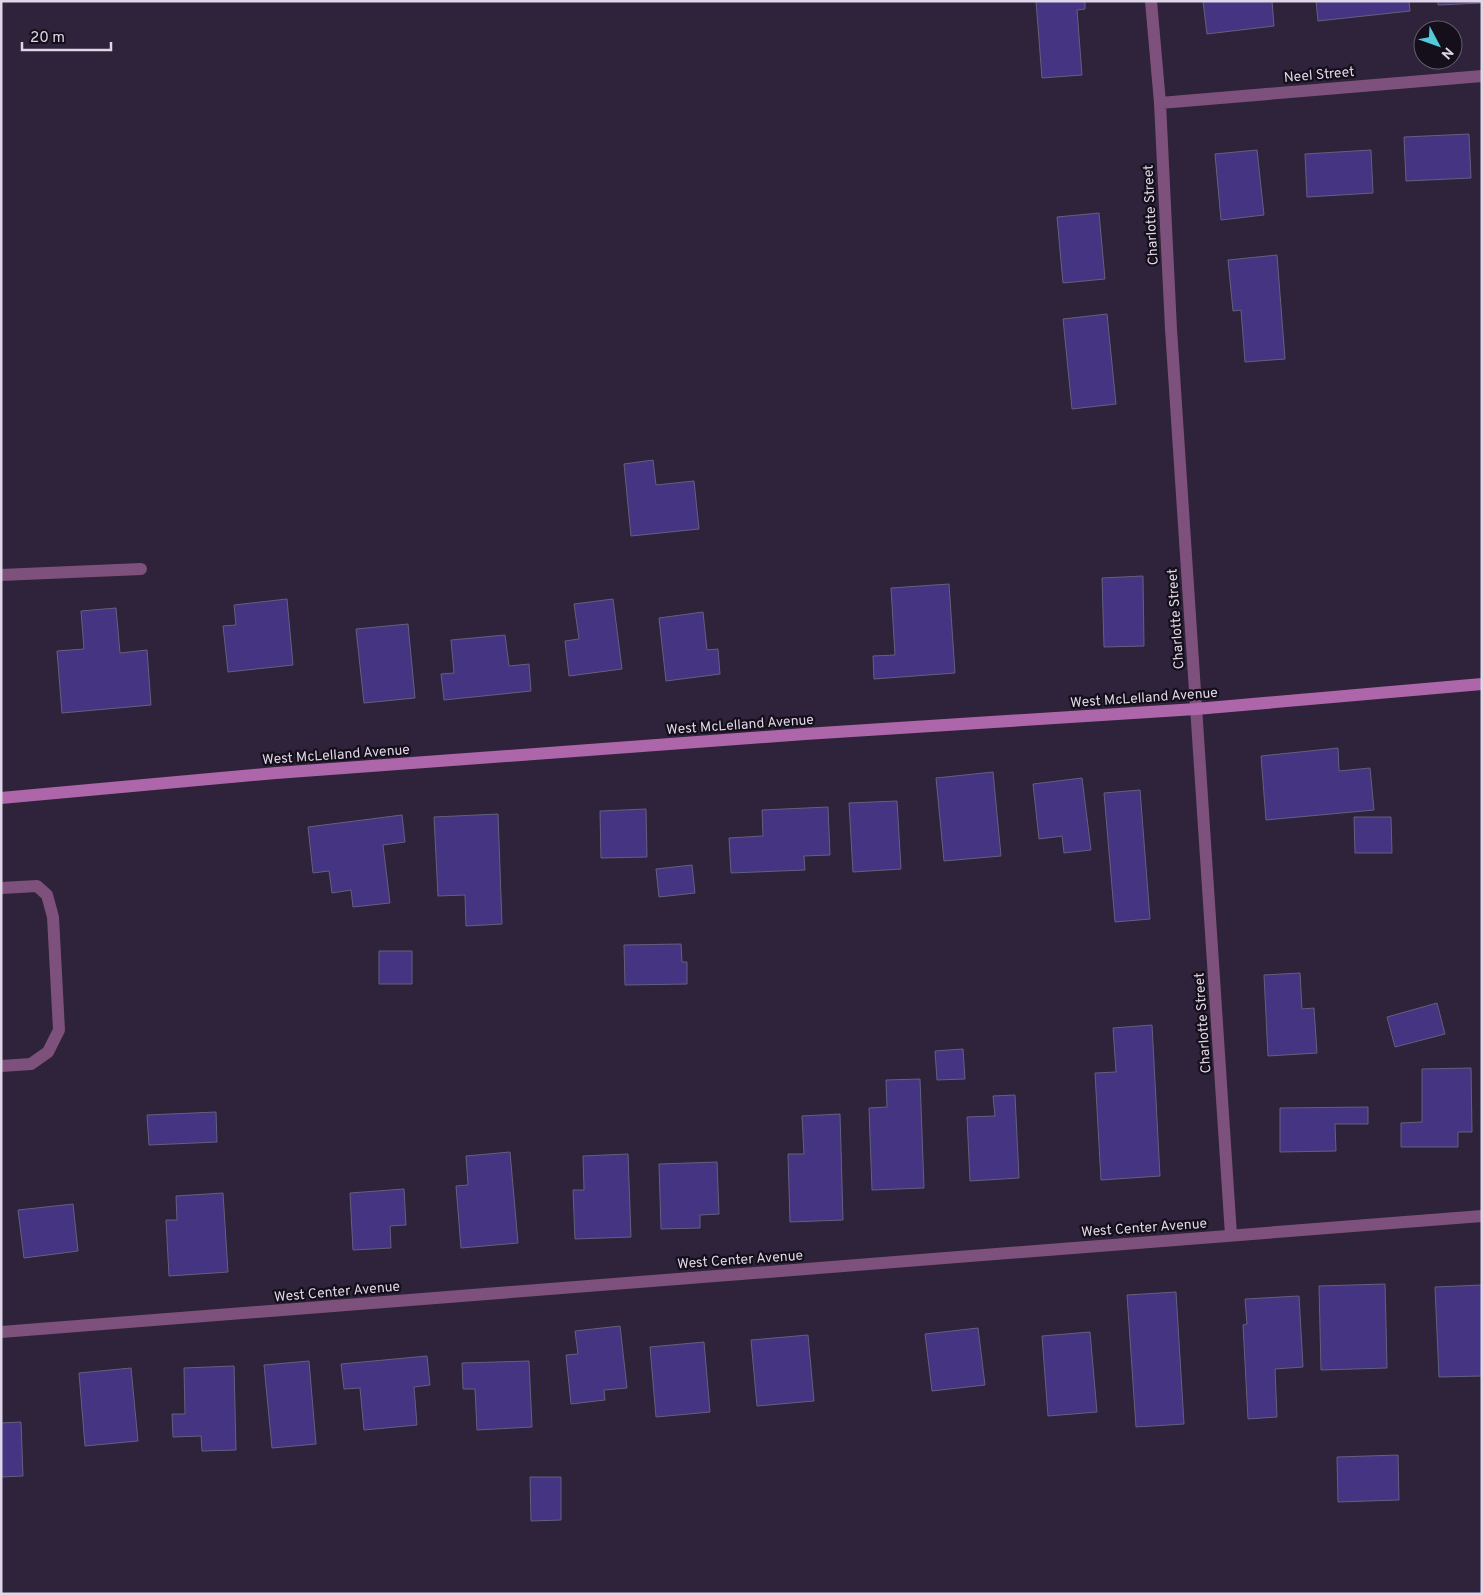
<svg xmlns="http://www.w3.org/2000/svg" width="1483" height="1595" viewBox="0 0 1483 1595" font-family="Overpass,sans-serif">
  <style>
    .building { fill: #443482; stroke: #63607e }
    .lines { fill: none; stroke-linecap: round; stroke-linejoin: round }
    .lane { stroke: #7d517b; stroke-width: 12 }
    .street { stroke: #7d517b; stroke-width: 12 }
    .secondary { stroke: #ac66a9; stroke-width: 12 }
    .labels { text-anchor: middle; stroke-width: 4.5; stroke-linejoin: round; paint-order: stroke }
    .street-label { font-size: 14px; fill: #dfd6e7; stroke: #140f1a }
  </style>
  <rect width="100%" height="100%" fill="#2f223b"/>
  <path class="building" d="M1036,1h49v8l-8,1 5,65 -40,3z
    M1203,1h69l2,25 -67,8z
    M1316,1h93l1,10 -92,10z
    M1438,1h44v2l-44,2z
    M1469,134l2,44 -65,3 -2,-44z
    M1257,150l7,65 -43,5 -6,-66z
    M1371,150l2,43 -66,4 -2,-43z
    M1099,213l6,66 -42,4 -6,-66z
    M1277,255l8,104 -40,3 -4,-52 -8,1 -5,-51z
    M1107,314l9,90 -44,5 -9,-90z
    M653,460l3,25 38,-4 5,48 -68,7 -7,-72z
    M1143,576l1,70 -40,1 -2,-69z
    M949,584l6,89 -81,6 -1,-23 22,-1 -4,-67z
    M287,599l6,66 -65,7 -5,-46 13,-1 -2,-20z
    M613,599l9,70 -53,7 -4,-35 14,-2 -5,-35z
    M116,608l4,45 27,-3 4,55 -89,8 -5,-62 27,-2 -3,-38z
    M703,612l4,38 11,-1 2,25 -54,7 -7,-63z
    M408,624l7,74 -51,5 -8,-74z
    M505,635l4,31 20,-2 2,27 -87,9 -3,-26 13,-1 -3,-33z
    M1338,748l1,23 31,-3 4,42 -108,10 -5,-64z
    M993,772l8,84 -57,5 -8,-83z
    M1082,778l9,72 -27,3 -2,-17 -23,3 -6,-55z
    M1140,790l10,129 -35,3 -11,-129z
    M897,801l4,68 -48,3 -4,-69z
    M828,807l2,48 -26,1 1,14 -74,3 -2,-35 34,-2 -1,-26z
    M646,809l1,48 -46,1 -1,-47z
    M498,814l4,110 -36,2 -1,-31 -27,1 -4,-79z
    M402,815l3,27 -22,3 7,58 -37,4 -2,-17 -19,3 -3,-22 -16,2 -5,-46z
    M1354,817h37l1,36h-37z
    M692,865l3,28 -36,4 -3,-28z
    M681,944l1,18h5v22l-62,1 -1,-40z
    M379,951h33v33h-33z
    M1300,973l2,36 12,-1 3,45 -49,3 -4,-81z
    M1437,1003l8,31 -50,13 -8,-30z
    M1152,1025l8,151 -59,4 -6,-107 21,-1 -3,-44z
    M963,1049l2,30 -28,1 -2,-29z
    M1471,1068l1,64h-14v15h-57v-24l21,-1v-53z
    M920,1079l4,109 -52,2 -3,-82 18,-1 -1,-27z
    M1015,1095l4,83 -49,3 -3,-64 28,-1 -2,-20z
    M1368,1107v17h-33l1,27 -56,1v-44z
    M216,1112l1,30 -68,3 -2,-30z
    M840,1114l3,106 -53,2 -2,-68h16l-2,-38z
    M510,1152l8,91 -57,5 -5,-62 12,-1 -2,-29z
    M628,1154l3,83 -56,2 -2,-49h11l-1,-34z
    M717,1162l2,52 -19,1v13l-39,1 -2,-65z
    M404,1189l2,36 -16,1 1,22 -38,2 -3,-57z
    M223,1193l5,79 -59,4 -3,-56h11l-1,-24z
    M73,1204l5,47 -54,7 -6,-48z
    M1385,1284l2,84 -66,2 -2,-84z
    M1482,1285v91l-43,1 -4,-90z
    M1176,1292l8,132 -48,3 -9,-132z
    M1299,1296l4,71 -28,2 2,48 -29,2 -5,-94 4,-1 -2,-25z
    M620,1326l7,62 -23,2 1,10 -34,4 -5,-49 12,-1 -3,-23z
    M978,1328l7,57 -53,6 -7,-57z
    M1090,1332l7,80 -49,4 -6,-80z
    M808,1335l6,66 -57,5 -6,-66z
    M704,1342l6,70 -54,5 -6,-70z
    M427,1356l3,29 -16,2 3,38 -53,5 -4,-42 -16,1 -3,-25z
    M309,1361l7,83 -44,4 -8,-83z
    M529,1361l3,66 -55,3 -2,-41h-12l-1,-26z
    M234,1366l2,84 -34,1 -1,-15 -28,1 -1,-23h13l-1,-46z
    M131,1368l7,73 -53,5 -6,-73z
    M21,1422l2,54 -22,1v-54z
    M1398,1455l1,45 -61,2 -1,-45z
    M530,1477h31v43l-30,1z"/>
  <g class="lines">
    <path class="lane" d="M1,575l140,-6
      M1,888l36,-2 10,9 6,22 6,113 -11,22 -17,12 -30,2"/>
    <path class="street" d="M1151,1l9,102 11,226 60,906
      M1160,103l322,-27
      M1,1332l1481,-116"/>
    <path class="secondary" d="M1,798l275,-25 529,-39 391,-25 286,-25"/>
  </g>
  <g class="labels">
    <g class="street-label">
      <text transform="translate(1319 74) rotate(-5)" y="5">Neel Street</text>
      <text transform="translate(1150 215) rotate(-93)" y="5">Charlotte Street</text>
      <text transform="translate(1175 619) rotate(-94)" y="5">Charlotte Street</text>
      <text transform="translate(1144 697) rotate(-4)" y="5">West McLelland Avenue</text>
      <text transform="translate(740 724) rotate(-4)" y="5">West McLelland Avenue</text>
      <text transform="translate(336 754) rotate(-4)" y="5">West McLelland Avenue</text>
      <text transform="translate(1202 1023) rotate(-94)" y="5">Charlotte Street</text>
      <text transform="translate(1144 1227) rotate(-4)" y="5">West Center Avenue</text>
      <text transform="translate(740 1259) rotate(-4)" y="5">West Center Avenue</text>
      <text transform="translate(337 1291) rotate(-5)" y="5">West Center Avenue</text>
    </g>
  </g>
  <rect width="1483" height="1595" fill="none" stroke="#dfd6e7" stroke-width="5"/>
  <g transform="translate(1438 45) rotate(131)"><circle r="24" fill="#140f1a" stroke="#655f6c"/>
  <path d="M0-4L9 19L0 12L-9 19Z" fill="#54cadd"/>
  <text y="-8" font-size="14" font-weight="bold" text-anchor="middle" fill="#dfd6e7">N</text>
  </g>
  <path d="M22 42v8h89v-8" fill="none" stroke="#dfd6e7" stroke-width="2.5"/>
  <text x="30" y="42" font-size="15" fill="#dfd6e7" stroke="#140f1a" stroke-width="4" paint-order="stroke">20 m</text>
</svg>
